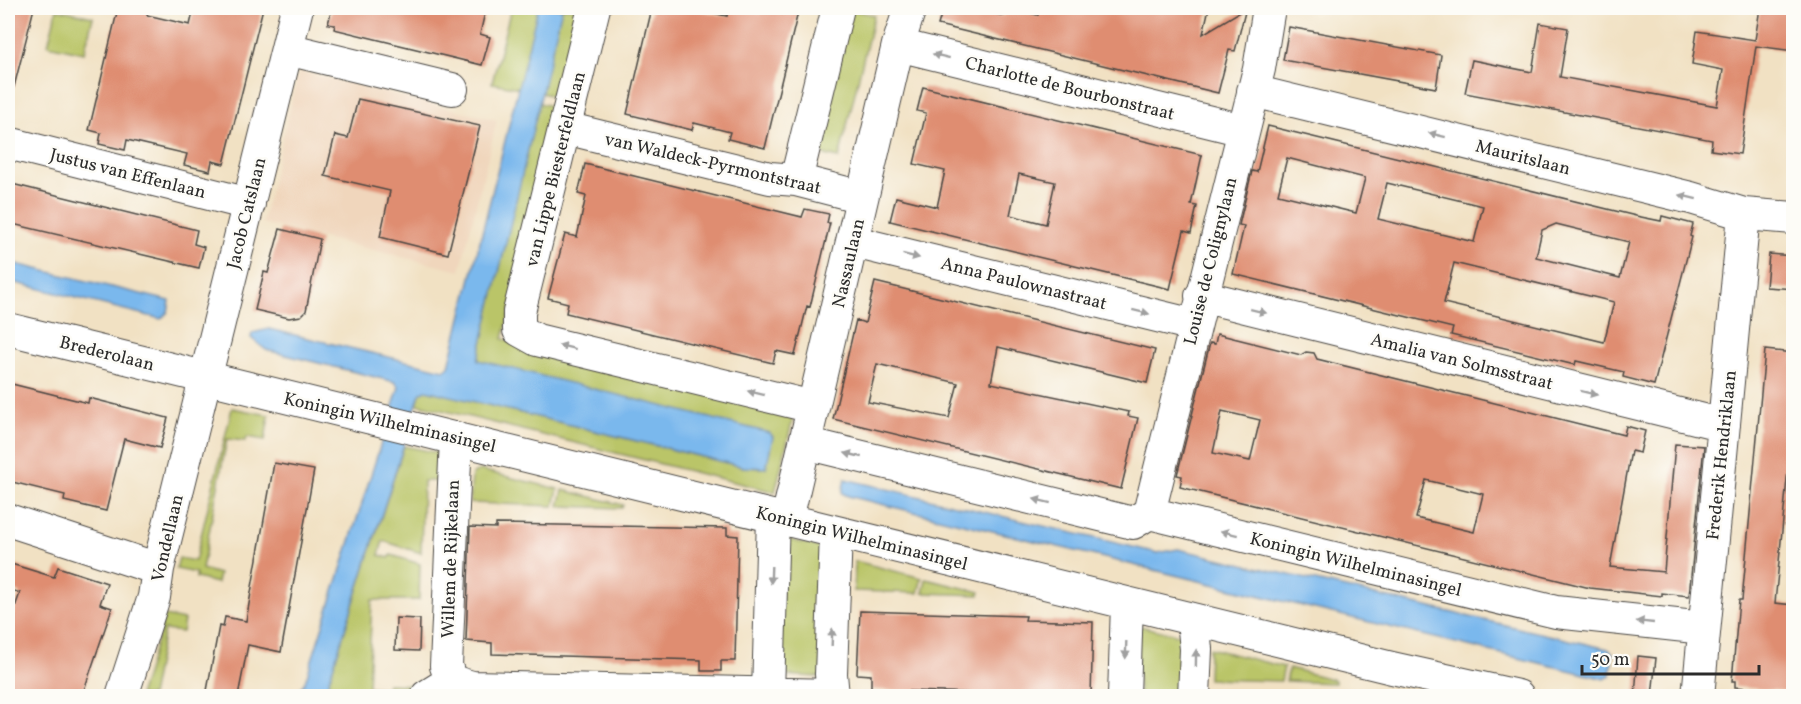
<svg xmlns="http://www.w3.org/2000/svg" width="1801" height="704" viewBox="0 0 1801 704" font-family="Vollkorn,serif">
  <style>
    .built { fill: #f0d6bc }
    .green { fill: #bac567; stroke: #727849; stroke-width: 1.5 }
    .water { fill: #7ab8ed; stroke: #52728c; stroke-width: 1.5 }
    .building { fill: #df8d71; fill-rule: evenodd }
    .lines { fill: none; stroke-linecap: round; stroke-linejoin: round }
    .minor-casing { stroke: #494642; stroke-width: 34 }
    .minor { stroke: #fff; stroke-width: 32 }
    .oneway { fill: #a0a0a0 }
    .labels { text-anchor: middle; stroke-width: 5; stroke-linejoin: round; paint-order: stroke }
    .street-label { font-size: 18px; fill: #2b2b2b; stroke: #fdfcf7 }
  </style>
  <rect width="100%" height="100%" fill="#fdfcf7"/>
  <filter id="ink" filterUnits="userSpaceOnUse"><feTurbulence type="fractalNoise" baseFrequency=".0167" numOctaves="2"/><feDisplacementMap in="SourceGraphic" scale="12" xChannelSelector="R" yChannelSelector="G"/><feConvolveMatrix kernelMatrix="1 2 1 2 8 2 1 2 1" color-interpolation-filters="sRGB"/></filter>
  <filter id="wash" filterUnits="userSpaceOnUse"><feTurbulence type="fractalNoise" baseFrequency=".008" numOctaves="4" result="noise"/><feDisplacementMap in="SourceGraphic" scale="24" xChannelSelector="R" yChannelSelector="G"/><feGaussianBlur stdDeviation="1.35" result="paint"/><feColorMatrix in="noise" values="0 0 0 0 0 0 0 0 0 0 0 0 0 0 0 0 0 1.4 0 .05"/><feComposite in="paint" operator="in"/></filter>
  <g filter="url(#wash)">
    <rect width="100%" height="100%" fill="#f1e1c3"/>
    <path class="built" d="M299,71l198,49 -37,151 -198,-48z"/>
    <path class="green" d="M511,8h27l-19,80 -27,-5z
      M562,8h22l-22,90 -21,-5z
      M57,9l36,8 -9,36 -36,-8z
      M852,10l22,5 -35,143 -26,-6z
      M539,103l20,5 -56,231 281,67 10,8 -19,78 -358,-88 3,-10 6,-4 317,77 19,1 -284,-108z
      M232,408l37,7 -4,25 -18,-3 -2,4 -18,-2 -25,130 17,5 -2,9 -21,-5v-5l-20,-4 3,-11 16,3z
      M404,446l35,7 2,28h-18l-2,72 -38,-12 -4,14 10,3 2,-3 29,9 -1,36h-47l-4,87 18,1 2,-4 25,1v9l-89,2z
      M480,470l78,19 -4,17 -84,-3 2,-28z
      M563,490l60,15 -1,3 -63,-2z
      M783,538l44,11 -6,128 -43,-2z
      M855,561l67,17 -4,15 -64,-2z
      M926,579l54,13 -1,3 -56,-2z
      M165,616l19,4 -2,12 -18,-2 -13,66h-12z
      M1135,625l48,11 -4,60h-40z
      M1209,648l75,19 -3,14 -73,-2z
      M1289,668l46,12v3l-49,-2z"/>
    <path class="water" d="M538,8h24l-84,352 292,73 3,4 -7,31 -22,-1 -318,-77 -6,4 -96,302h-30l11,-14 94,-295 -4,-5 -129,-32 -15,-12 1,-5 17,-4 175,41 5,-4z
      M8,262l162,39 -2,11 -7,7 -153,-38z
      M845,479l313,74 20,-4 430,100 5,4 -3,22 -5,4 -757,-183 -6,-3z"/>
    <g id="blocks">
      <path class="building" d="M8,8h26l-20,79 -6,-1z
        M118,8h30l-1,7 43,10 4,-17h69l-39,156 -12,-3 -2,10 -26,-6 3,-11 -60,-14 -2,10 -26,-6 2,-11 -12,-3z
        M332,8h154l-6,26 10,3 -8,28 -148,-36 1,-4 -7,-1z
        M652,8h38l37,8 2,-8 31,6 2,-6h37l-34,140 -37,-9 2,-7 -36,-9 -2,7 -65,-16z
        M943,8h24l37,8 3,-8 31,7 1,-7h170l-6,26 43,-26 -11,43 -6,-1 -11,43 -280,-68z
        M1760,8h34v43l-38,-5 -16,108 -29,-4 1,-10 -247,-47 7,-33 60,12 8,-49 28,5 -8,49 157,29 6,-36 -31,-6 5,-33 58,9z
        M1289,27l152,28 -5,33 -153,-28z
        M923,87l279,68 -11,50 6,1 -6,27 -7,-2 -14,58 -280,-68 6,-24 41,10 8,-36 -31,-7 12,-51 -9,-2zM1019,174l36,8 -9,42 -36,-9z
        M358,99l122,27 -32,128 -68,-17 10,-46 -65,-15 10,-41 13,3z
        M1268,126l368,90 25,5 1,-5 31,8 -3,12 2,1 -38,148 -31,-8 1,-5 -48,-11 -1,4 -124,-30 2,-7 -220,-54 11,-48 -5,-1 13,-54 5,1zM1287,158l78,20 -9,35 -78,-19zM1387,183l96,23 -9,36 -96,-23zM1556,224l73,18 -9,36 -84,-21 6,-27zM1454,263l160,39 -10,40 -160,-39z
        M585,164l217,53 3,-8 24,5 -2,9h3l-20,84 -3,-1 -12,49 -19,-4 -3,12 -207,-50 2,-10 -20,-5 17,-64 12,3 9,-41 -8,-2z
        M8,183l189,47 -3,14 10,3 -5,21 -191,-45z
        M280,229l40,10 -14,72 -5,5 -12,2 -34,-8 9,-38 4,1z
        M1769,254l25,2v33l-28,-2z
        M875,282l280,68 -8,33 -149,-36 -7,36 138,29 -1,4 10,2 -17,71 -288,-70 23,-99 9,3zM877,364l81,19 -9,35 -81,-16z
        M1217,334l84,21 5,-3 8,1 3,6 307,76 2,-9 19,5 -5,22 -9,-2 -21,116 54,5 11,-128 29,2 -15,150 -27,-3v3l-72,-8 -410,-101 2,-11 -5,-1 33,-132 5,1zM1222,411l38,9 -10,41 -37,-8zM1426,480l57,14 -9,38 -58,-14z
        M1765,350l29,3v54l-19,196 19,2v87l-59,-5v-6h-3l7,-81h3z
        M8,383l80,20 1,-5 79,20 -8,30 -36,-9 -18,72 -42,-10 1,-6 -57,-14z
        M274,463l40,7 -33,182 -33,-7 -10,51h-32l13,-70 4,1 2,-10 21,4z
        M496,524l231,4v7l11,1 -3,125h-14v10h-20v-11l-209,-6v-11l-26,-2 4,-114 26,1z
        M8,563l46,14 4,-10 49,16 -7,21 12,4 -30,88h-74v-69l12,-34 -12,-4z
        M860,611l166,5 -1,4 68,2 -2,74 -220,-6v-15l-14,-1z
        M396,618l24,1 -1,32 -24,-1z
        M1638,656l18,2 -4,38h-17z"/>
    </g>
  </g>
  <g filter="url(#ink)">
    <use href="#blocks" fill-opacity="0" stroke="#494642" stroke-width="1.5"/>
    <g class="lines">
      <defs>
        <path id="minor" d="M594,8l-75,304v18l18,10 276,67
          M898,45l345,85
          M287,49l165,40
          M1253,91l438,107 53,16 50,4
          M565,128l205,50 26,2 66,17
          M8,143l241,61
          M796,180l42,-172
          M854,242l340,83
          M1201,296l523,129
          M8,329l1384,339 126,28
          M805,443l328,80 16,-10 407,99 148,16
          M1149,513l110,-444 10,-61
          M787,519l111,-474 12,-37
          M8,520l150,49
          M1193,620l3,29 -2,47
          M451,681l21,6 361,8
          M451,681l-5,-15 10,-228
          M768,693l5,-177
          M122,696l32,-99 4,-28 139,-561
          M427,696l24,-15
          M833,696l-2,-22 5,-142
          M1124,696l3,-93
          M1698,696l46,-482"/>
      </defs>
      <use href="#minor" class="minor-casing"/>
      <use href="#minor" class="minor"/>
    </g>
    <defs><path id="oneway-solid" d="M-6-.8H1V-3.2L6.5 0L1 3.2V.8H-6Z" transform="scale(1.5)"/></defs>
    <g class="oneway">
      <use href="#oneway-solid" transform="translate(941 56) rotate(-166)"/>
      <use href="#oneway-solid" transform="translate(1437 135) rotate(-166)"/>
      <use href="#oneway-solid" transform="translate(1688 197) rotate(-166)"/>
      <use href="#oneway-solid" transform="translate(911 256) rotate(14)"/>
      <use href="#oneway-solid" transform="translate(1258 311) rotate(14)"/>
      <use href="#oneway-solid" transform="translate(1141 312) rotate(14)"/>
      <use href="#oneway-solid" transform="translate(567 347) rotate(-166)"/>
      <use href="#oneway-solid" transform="translate(756 393) rotate(-166)"/>
      <use href="#oneway-solid" transform="translate(1589 393) rotate(14)"/>
      <use href="#oneway-solid" transform="translate(853 455) rotate(-166)"/>
      <use href="#oneway-solid" transform="translate(1042 501) rotate(-166)"/>
      <use href="#oneway-solid" transform="translate(1229 533) rotate(-166)"/>
      <use href="#oneway-solid" transform="translate(771 575) rotate(92)"/>
      <use href="#oneway-solid" transform="translate(1645 622) rotate(-174)"/>
      <use href="#oneway-solid" transform="translate(832 637) rotate(-88)"/>
      <use href="#oneway-solid" transform="translate(1126 650) rotate(92)"/>
      <use href="#oneway-solid" transform="translate(1196 658) rotate(-89)"/>
    </g>
  </g>
  <g class="labels">
    <g class="street-label">
      <text transform="translate(1070 88) rotate(14)" y="6">Charlotte de Bourbonstraat</text>
      <text transform="translate(1523 157) rotate(14)" y="6">Mauritslaan</text>
      <text transform="translate(713 163) rotate(13)" y="6">van Waldeck-Pyrmontstraat</text>
      <text transform="translate(555 169) rotate(-76)" y="6">van Lippe Biesterfeldlaan</text>
      <text transform="translate(128 173) rotate(14)" y="6">Justus van Effenlaan</text>
      <text transform="translate(246 213) rotate(-76)" y="6">Jacob Catslaan</text>
      <text transform="translate(1210 261) rotate(-76)" y="6">Louise de Colignylaan</text>
      <text transform="translate(848 263) rotate(-77)" y="6">Nassaulaan</text>
      <text transform="translate(1024 283) rotate(14)" y="6">Anna Paulownastraat</text>
      <text transform="translate(107 353) rotate(14)" y="6">Brederolaan</text>
      <text transform="translate(1462 361) rotate(14)" y="6">Amalia van Solmsstraat</text>
      <text transform="translate(390 422) rotate(13)" y="6">Koningin Wilhelminasingel</text>
      <text transform="translate(1721 455) rotate(-84)" y="6">Frederik Hendriklaan</text>
      <text transform="translate(167 538) rotate(-77)" y="6">Vondellaan</text>
      <text transform="translate(862 538) rotate(14)" y="6">Koningin Wilhelminasingel</text>
      <text transform="translate(450 559) rotate(-88)" y="6">Willem de Rijkelaan</text>
      <text transform="translate(1356 564) rotate(14)" y="6">Koningin Wilhelminasingel</text>
    </g>
  </g>
  <rect width="1801" height="704" fill="none" stroke="#fdfcf7" stroke-width="30"/>
  <path d="M1582 665v9h177v-9" fill="none" stroke="#2b2b2b" stroke-width="3"/>
  <text x="1591" y="665" font-size="18" fill="#2b2b2b" stroke="#fdfcf7" stroke-width="4.5" paint-order="stroke">50 m</text>
</svg>
